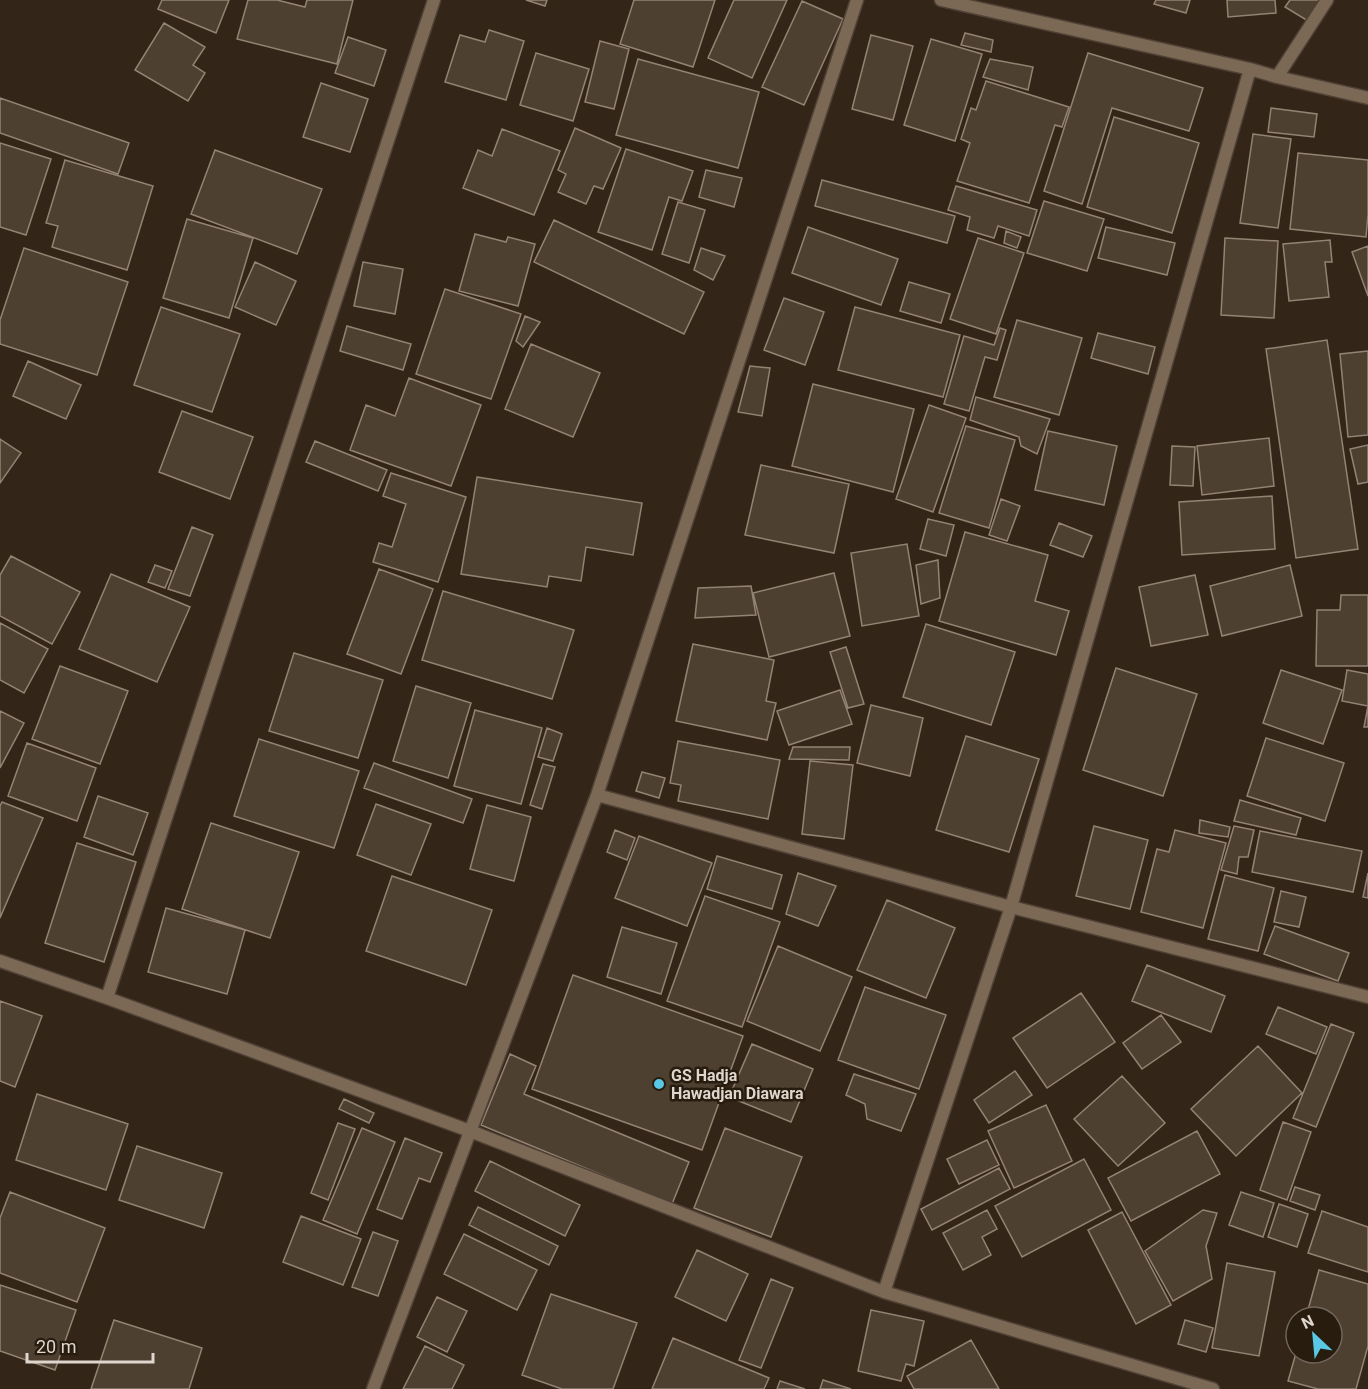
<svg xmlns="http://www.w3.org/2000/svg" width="1368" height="1389" viewBox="0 0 1368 1389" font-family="Roboto,sans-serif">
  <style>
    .building { fill: #4e4031; stroke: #938373; stroke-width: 1.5 }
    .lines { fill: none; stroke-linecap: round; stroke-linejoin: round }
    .minor-casing { stroke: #4f4135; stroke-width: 15 }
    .minor { stroke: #7b6956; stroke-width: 12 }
    .poi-dot { fill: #59c8e4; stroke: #281c0f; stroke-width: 2 }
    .labels { text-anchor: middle; stroke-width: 5; stroke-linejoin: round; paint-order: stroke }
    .poi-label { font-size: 16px; font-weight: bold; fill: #dfd6ce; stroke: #281c0f; text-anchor: start }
  </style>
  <rect width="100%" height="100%" fill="#332518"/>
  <path class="building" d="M162,0h67l-13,33 -58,-24z
    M248,0h29l28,7 2,-7h46l-16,64 -100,-25z
    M526,0h21l-2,6z
    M634,0h81l-22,67 -73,-23z
    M734,0h53l-35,78 -44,-20z
    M1156,0h34l-4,13 -32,-9z
    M1227,0h48l1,13 -48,4z
    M1290,0h32l-14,21 -23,-14z
    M802,1l41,18 -39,86 -42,-18z
    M164,23l41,24 -12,18 12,8 -17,28 -53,-31z
    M489,30l35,11 -18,59 -61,-18 15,-47 25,7z
    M965,33l28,7 -2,12 -30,-7z
    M871,35l42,11 -20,74 -41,-11z
    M348,37l38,13 -12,36 -39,-13z
    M931,39l51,15 -27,87 -51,-16z
    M600,41l29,8 -15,60 -29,-7z
    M536,53l53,16 -16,52 -53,-16z
    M1088,53l115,35 -14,43 -77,-23 -30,96 -38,-13z
    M638,59l121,33 -21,76 -122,-33z
    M990,59l43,8 -5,23 -45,-13z
    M986,81l83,26 -7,20 -7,-2 -26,78 -72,-22 13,-38 -9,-4 10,-31 5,2z
    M321,83l47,16 -18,53 -47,-15z
    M0,98l129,45 -11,31 -118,-41z
    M1271,108l46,6 -3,23 -46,-5z
    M1114,117l85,26 -27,90 -85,-26z
    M575,128l46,20 -18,41 -9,-3 -8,18 -28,-12 8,-18 -8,-4z
    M502,129l58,22 -26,64 -71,-27 15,-38 14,6z
    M1253,134l38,5 -13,89 -38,-5z
    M0,143l51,16 -25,76 -26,-8z
    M626,149l67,22 -11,30 -13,-4 -17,53 -54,-18z
    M215,150l107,39 -25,65 -106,-40z
    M1298,153l70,7v54l-2,23 -76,-8z
    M65,160l88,26 -26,84 -75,-23 6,-21 -12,-3z
    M706,170l36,8 -8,29 -35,-10z
    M822,180l133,36 -8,27 -132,-37z
    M956,186l81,24 -8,26 -31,-10 -4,12 -27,-8 3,-13 -22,-7z
    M1044,201l60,18 -17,52 -60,-18z
    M678,202l27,8 -16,53 -27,-9z
    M187,219l66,19 -24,80 -66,-20z
    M554,220l150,72 -20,42 -150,-72z
    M808,227l90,32 -17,46 -89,-32z
    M1106,227l69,16 -8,32 -69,-17z
    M1006,231l15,6 -4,11 -13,-5z
    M475,234l31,8 2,-5 27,7 -17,62 -59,-15z
    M978,238l46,15 -28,81 -46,-15z
    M1225,238l53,3 -4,77 -53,-3z
    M1330,240l2,22h-7l4,35 -40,4 -6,-57z
    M1368,246v50l-16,-44z
    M24,248l104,34 -31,93 -97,-31v-24z
    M701,248l24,8 -12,24 -19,-10z
    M255,262l41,19 -20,44 -41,-18z
    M363,262l40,7 -8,45 -41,-8z
    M909,282l41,12 -9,29 -41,-12z
    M445,289l76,25 -30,85 -75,-25z
    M784,298l40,14 -19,53 -41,-15z
    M161,307l79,27 -28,78 -78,-27z
    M855,307l105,28 -17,62 -105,-27z
    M525,316l15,6 -17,25 -7,-6z
    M1017,320l65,18 -23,77 -65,-18z
    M347,326l64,18 -8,26 -63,-19z
    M1000,328l6,2 -9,30 -12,-3 -16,54 -25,-7 20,-68 30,9z
    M1098,333l57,14 -7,27 -57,-16z
    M1327,340l31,209 -62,9 -30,-209z
    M531,344l69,29 -27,64 -68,-28z
    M1368,351v84l-20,2 -8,-83z
    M28,361l53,24 -15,34 -53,-23z
    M750,366l20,2 -8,48 -24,-4z
    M409,378l72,27 -30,81 -101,-36 16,-45 29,11z
    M813,384l101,25 -21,83 -101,-26z
    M976,397l74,22 -13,35 -16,-8 -2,-9 -49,-17z
    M929,405l37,13 -33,94 -37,-13z
    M182,411l71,26 -23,62 -71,-27z
    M966,426l49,14 -26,88 -50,-15z
    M1048,431l69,15 -13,59 -69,-15z
    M1269,438l5,48 -72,9 -5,-49z
    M0,439l21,14 -21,30z
    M315,441l72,29 -9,21 -72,-29z
    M1368,445v37l-10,2 -8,-35z
    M1172,446l23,1 -2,39 -23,-1z
    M761,465l88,19 -15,69 -89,-18z
    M391,473l75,24 -28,85 -65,-20 6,-19 13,4 14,-43 -23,-8z
    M477,477l165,26 -9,52 -47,-8 -5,34 -32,-5 -2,11 -86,-13z
    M1272,496l3,53 -93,6 -3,-53z
    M1001,499l19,7 -13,35 -18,-6z
    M928,519l26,6 -8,31 -26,-7z
    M1059,523l33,13 -9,21 -33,-12z
    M192,527l21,8 -23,61 -22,-7z
    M965,532l83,23 -13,46 34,10 -13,44 -117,-34z
    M907,544l12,72 -57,10 -11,-73z
    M11,556l69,36 -28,52 -52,-28v-41z
    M938,560l2,38 -19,6 -5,-39z
    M155,565l17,6 -7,17 -17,-6z
    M1290,565l12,51 -80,20 -12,-50z
    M379,569l54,20 -32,85 -54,-20z
    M834,573l16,63 -81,21 -16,-64z
    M111,574l79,33 -33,75 -78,-33z
    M1195,575l13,60 -57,11 -12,-59z
    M751,586l5,29 -61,3 3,-30z
    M443,591l131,39 -22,69 -130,-39z
    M1341,595h27v71h-52l1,-56h23z
    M0,623l48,26 -24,44 -24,-13z
    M926,624l89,28 -24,73 -88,-28z
    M693,644l81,16 -8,41 10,2 -9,37 -91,-19z
    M846,647l18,57 -16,4 -18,-56z
    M294,653l89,27 -25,78 -89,-27z
    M60,666l68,25 -28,73 -68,-25z
    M1116,668l81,26 -34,102 -80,-26z
    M1281,670l61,20 -19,54 -60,-21z
    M1347,670l21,4v53h-4l4,-21 -26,-5z
    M416,686l55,17 -23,75 -55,-17z
    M840,690l12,34 -63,21 -12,-34z
    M871,705l52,13 -13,58 -53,-13z
    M475,710l67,18 -21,76 -67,-18z
    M0,711l24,12 -24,45z
    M547,728l15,6 -9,27 -15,-4z
    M966,736l73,23 -30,93 -73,-22z
    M1266,738l78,25 -19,58 -78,-25z
    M259,739l100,32 -25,77 -100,-32z
    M678,741l102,19 -12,59 -90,-18 3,-16 -11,-2z
    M27,743l69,25 -19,53 -69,-25z
    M793,747h57l-1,13 -60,-1z
    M810,761l43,4 -9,74 -42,-5z
    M374,763l98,36 -9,24 -99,-35z
    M543,764l12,3 -13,42 -12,-4z
    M642,772l23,6 -6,20 -23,-7z
    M98,796l50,17 -15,42 -49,-18z
    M1240,800l61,18 -5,17 -62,-14z
    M2,802l41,16 -43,100v-112z
    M376,804l55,20 -20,51 -54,-20z
    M487,805l44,12 -17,64 -44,-12z
    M1200,820l30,7 -2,10 -29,-4z
    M211,823l88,29 -29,86 -88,-29z
    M1094,826l54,14 -18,69 -54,-13z
    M1234,826l20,4 -6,27h-9l-2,17 -16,-4z
    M615,830l20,8 -8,22 -20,-8z
    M1175,830l51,13 -23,85 -62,-16 16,-63 12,3z
    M1260,831l102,20 -9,41 -101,-20z
    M639,836l73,27 -25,63 -72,-28z
    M77,843l59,19 -32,100 -59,-19z
    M717,856l65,19 -10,34 -65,-20z
    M798,873l38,13 -18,40 -32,-12z
    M1368,873v25l-5,-1z
    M1225,875l49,13 -16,63 -50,-12z
    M392,876l100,34 -26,75 -100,-34z
    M1281,891l25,6 -7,30 -25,-5z
    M705,896l75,26 -38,105 -75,-26z
    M887,900l68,28 -29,70 -69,-28z
    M166,908l79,22 -18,64 -79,-22z
    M1275,926l74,27 -11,28 -74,-27z
    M622,927l55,16 -16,51 -54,-17z
    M778,946l74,31 -32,74 -73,-30z
    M1147,965l78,31 -14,36 -79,-31z
    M573,975l170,61 -41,114 -170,-61z
    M865,987l81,28 -27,74 -81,-29z
    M1081,993l34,49 -68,46 -34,-50z
    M0,1001l42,15 -27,71 -15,-6z
    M1278,1007l49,20 -11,27 -50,-20z
    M1161,1015l20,27 -39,27 -19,-26z
    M1331,1024l23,9 -38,94 -23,-9z
    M752,1044l61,25 -22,53 -62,-25z
    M1258,1046l44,47 -66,63 -45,-47z
    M510,1054l26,12 -12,28 165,68 -17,42 -191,-79z
    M1015,1071l17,24 -43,28 -15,-23z
    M854,1074l62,20 -15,37 -34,-12 -2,-15 -19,-9z
    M1122,1076l43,47 -47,43 -44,-47z
    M37,1094l91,30 -22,66 -90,-30z
    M344,1099l30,14 -5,10 -30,-14z
    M1046,1105l26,56 -58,27 -26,-57z
    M1283,1122l28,10 -24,68 -27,-10z
    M338,1123l17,6 -27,71 -17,-7z
    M362,1128l33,14 -38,92 -34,-14z
    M725,1128l77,29 -31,80 -77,-29z
    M1197,1131l23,43 -89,47 -23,-43z
    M405,1138l37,15 -12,29 -11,-4 -17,41 -25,-10z
    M987,1140l12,25 -40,19 -12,-25z
    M137,1146l85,27 -18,55 -85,-28z
    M1084,1159l27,51 -89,47 -27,-51z
    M490,1161l90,44 -15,31 -90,-45z
    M999,1168l11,21 -78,41 -11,-21z
    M1295,1187l25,8 -5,15 -25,-9z
    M10,1192l95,36 -28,74 -77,-29v-55z
    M1241,1192l33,11 -11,34 -34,-12z
    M1279,1204l29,10 -11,33 -29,-10z
    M478,1207l80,39 -9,19 -80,-40z
    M987,1210l10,19 -15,8 9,18 -28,15 -20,-37z
    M1203,1210l14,3 -11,33 6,33 -39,22 -28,-50z
    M1322,1211l46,16v45l-60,-19z
    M1122,1212l49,93 -35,19 -48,-94z
    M301,1216l60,23 -18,46 -60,-23z
    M373,1232l25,9 -20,55 -26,-9z
    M464,1234l73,36 -20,40 -73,-36z
    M697,1250l51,24 -22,47 -51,-24z
    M1227,1263l48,9 -16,84 -47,-8z
    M1319,1270l49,14v62l-12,43h-38l-30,-8 8,-28h36v-36h-26z
    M771,1279l22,9 -32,80 -22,-8z
    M0,1285l76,25 -21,60 -55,-19z
    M551,1294l86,29 -24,66h-51l-40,-14z
    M437,1297l30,14 -20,41 -30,-15z
    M871,1310l53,11 -10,45 -8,-2 -5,17 -43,-10z
    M114,1320l88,28 -13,41h-98z
    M1185,1320l28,8 -7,24 -28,-8z
    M673,1338l96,40 -5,11h-112z
    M971,1340l28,49h-85l-7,-13z
    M425,1346l39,19 -12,24h-49z
    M823,1380l28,9h-31z
    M780,1381l25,8h-28z"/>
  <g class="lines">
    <defs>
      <path id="minor" d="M941,0l309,69 27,8 91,21
        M1277,77l50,-77
        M597,795l414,112 357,90
        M0,961l107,37 363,133 414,161 329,97
        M107,998l327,-998
        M884,1292l127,-385 239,-838
        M373,1389l224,-594 260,-795"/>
    </defs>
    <use href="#minor" class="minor-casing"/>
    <use href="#minor" class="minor"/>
  </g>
  <circle class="poi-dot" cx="659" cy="1084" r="6"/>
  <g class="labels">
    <g class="poi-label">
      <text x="671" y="1081">GS Hadja<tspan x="671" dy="18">Hawadjan Diawara</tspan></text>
    </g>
  </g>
  <g transform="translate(1314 1335) rotate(334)"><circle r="28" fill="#281c0f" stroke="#71665b" stroke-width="1.5"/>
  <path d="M0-4.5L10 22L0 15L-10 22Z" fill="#59c8e4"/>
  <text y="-9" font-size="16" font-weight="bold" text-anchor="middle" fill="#dfd6ce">N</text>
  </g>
  <path d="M27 1353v9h126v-9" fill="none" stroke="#dfd6ce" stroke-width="3"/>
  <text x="36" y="1353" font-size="18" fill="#dfd6ce" stroke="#281c0f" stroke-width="4.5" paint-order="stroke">20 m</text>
</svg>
